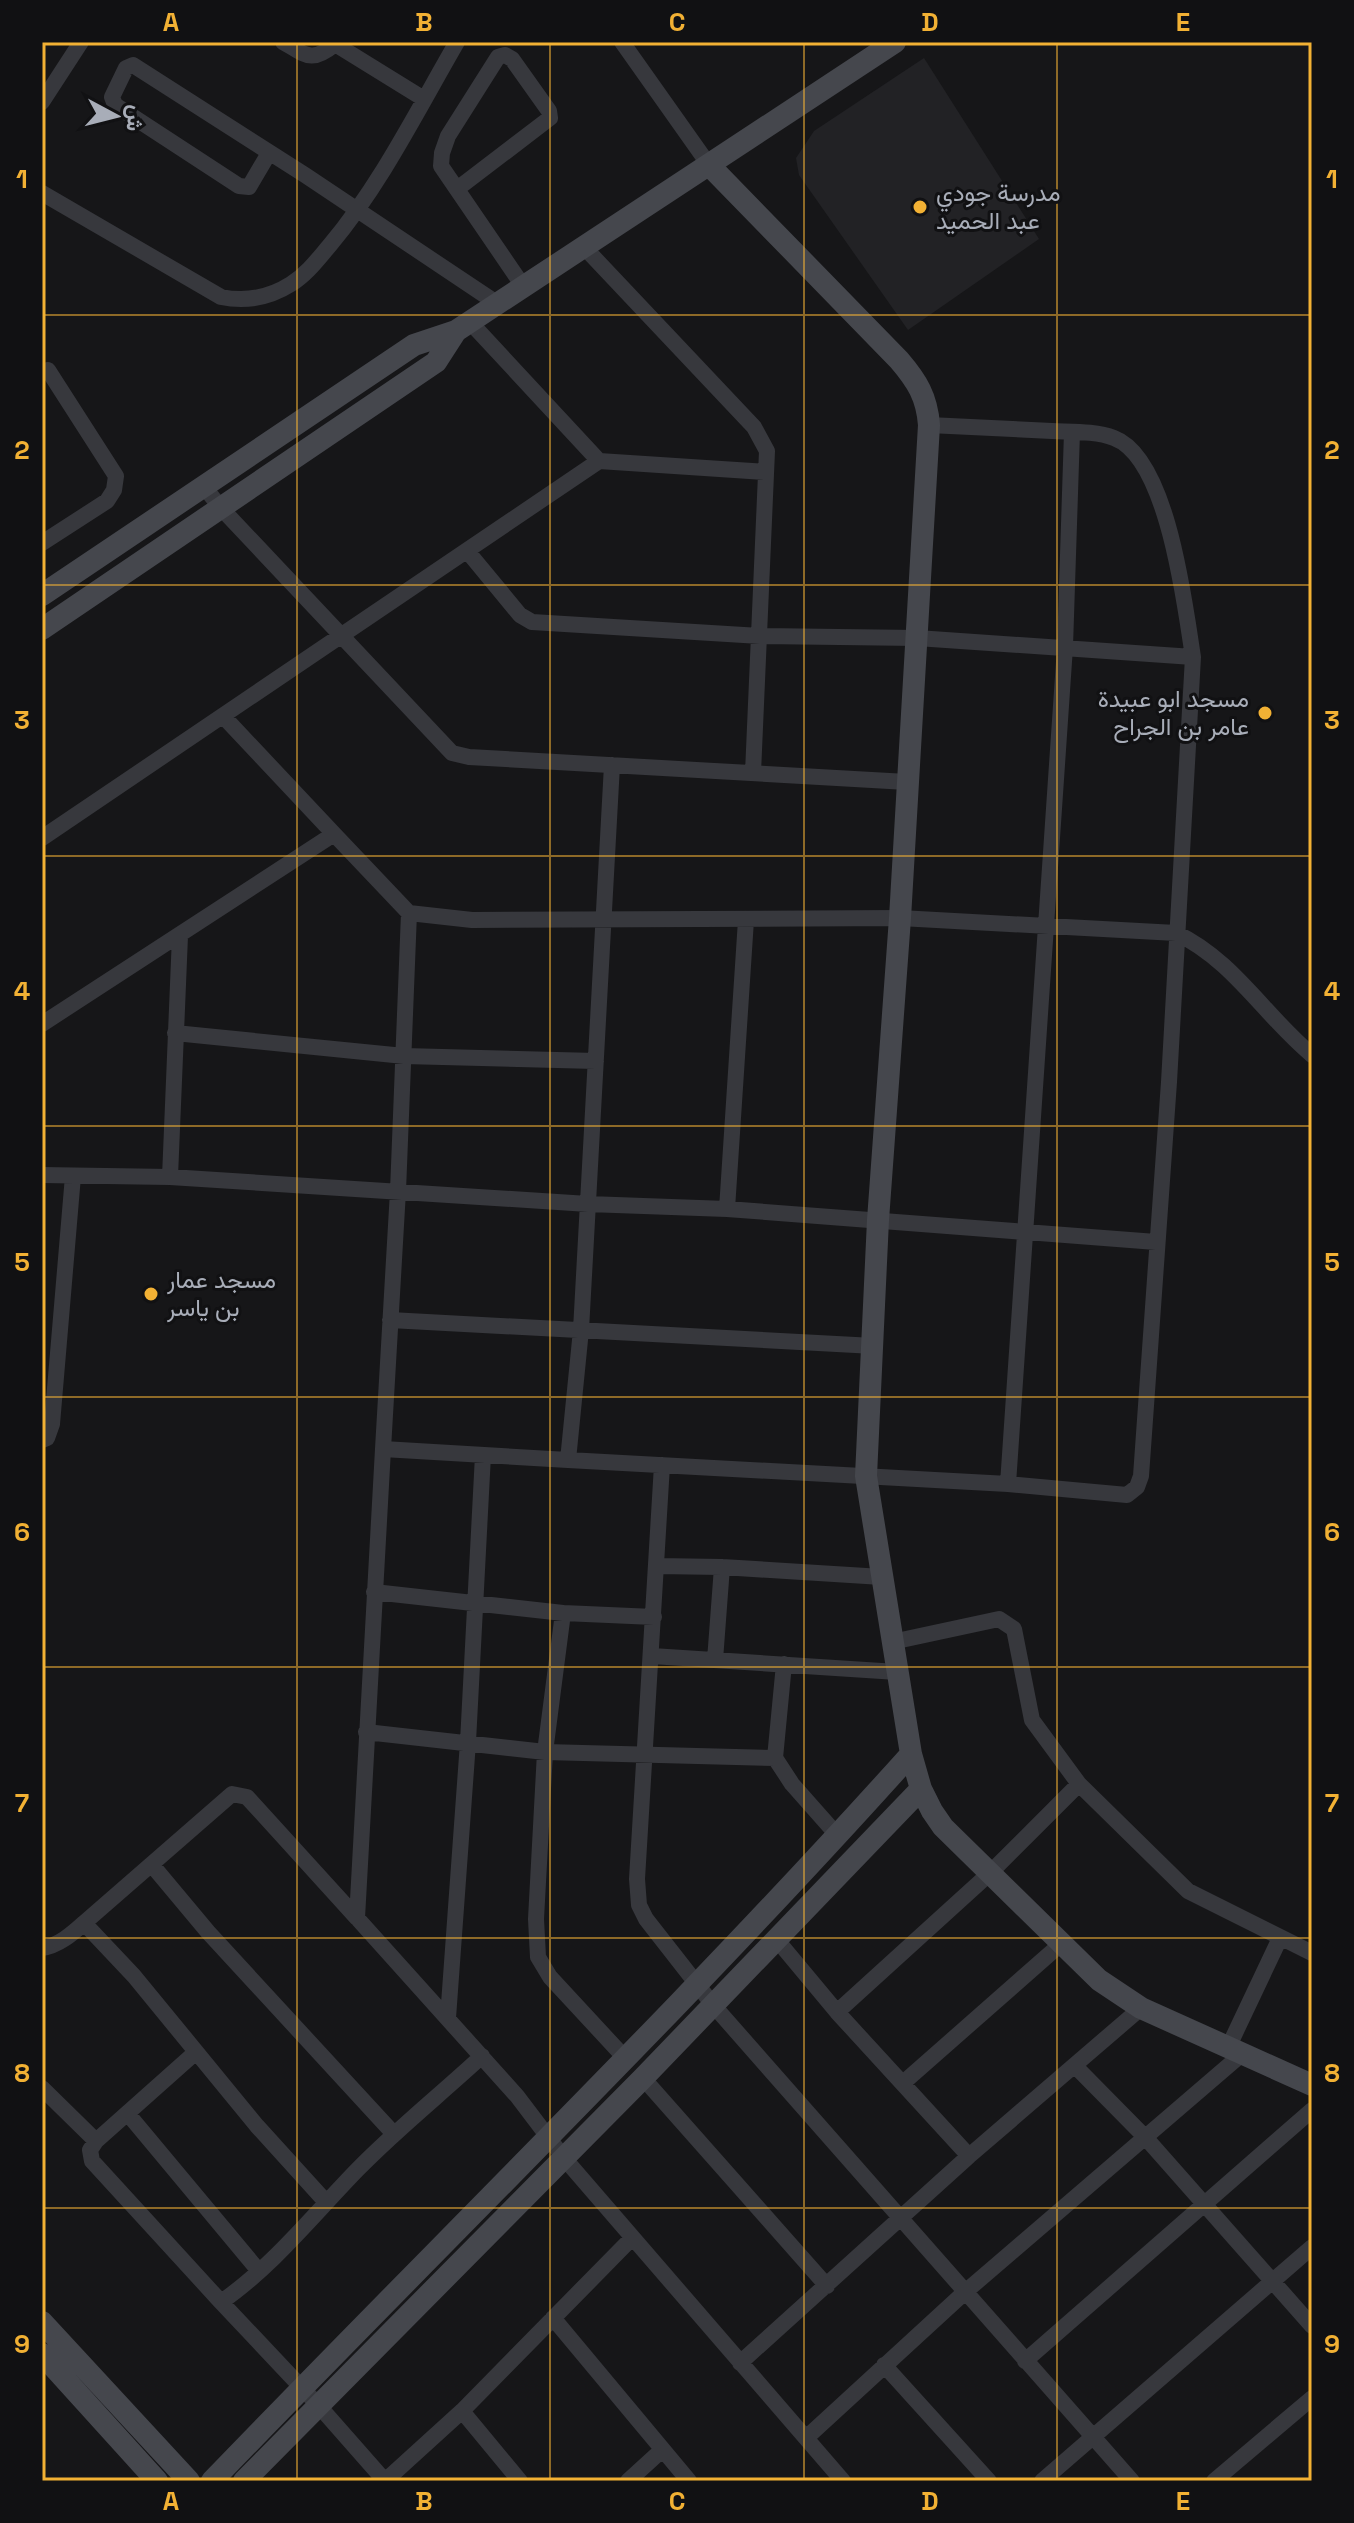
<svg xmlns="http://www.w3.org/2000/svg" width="1354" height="2523" viewBox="0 0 1354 2523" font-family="'Space Grotesk',Vazirmatn,sans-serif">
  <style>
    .built { fill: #222225 }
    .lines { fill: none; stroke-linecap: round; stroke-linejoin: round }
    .street { stroke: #37383d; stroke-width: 16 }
    .secondary { stroke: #45474d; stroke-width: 22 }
    .grid { fill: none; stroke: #f2b134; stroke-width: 2; stroke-opacity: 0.55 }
    .poi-dot { fill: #f2b134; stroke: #111113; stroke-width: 3 }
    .labels { text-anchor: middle; stroke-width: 6; stroke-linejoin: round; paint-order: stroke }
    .poi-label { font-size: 24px; fill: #a8adb8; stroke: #111113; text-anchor: start }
    .neatline { fill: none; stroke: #f2b134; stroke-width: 3 }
    .grid-label { font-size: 26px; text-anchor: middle; font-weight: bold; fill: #f2b134 }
  </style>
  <rect width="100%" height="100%" fill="#161618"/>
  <path class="built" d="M924,58l115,181 -131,91 -109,-155 -3,-17 18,-27z"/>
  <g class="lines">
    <path class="street" d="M283,42c24,14 29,21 52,2l89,55
      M622,42l87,123
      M42,102l39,-60
      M269,153l-20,34 -10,-1 -124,-81 -3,-8 14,-29 7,-3 172,110 193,129
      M457,189l93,-71 -1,-7 -37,-52 -7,-4 -7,2 -50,79 -6,17 -1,13 82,120
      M42,193l179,104c25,5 48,1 70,-13 16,-10 27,-25 39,-39 51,-61 87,-134 127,-203
      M584,247l170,180 13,24 -14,322
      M470,322l129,139 167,11
      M205,488l16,20 231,245 17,4 438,25
      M42,543l65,-42 7,-11 2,-14 -68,-106
      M468,552l52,63 12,7 228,14 157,2 276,19
      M612,765l-31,565 -13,130 440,24 119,11 10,-8 4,-11 28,-394 24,-425c-8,-51 -25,-199 -79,-219 -18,-7 -43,-6 -62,-7 -41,-2 -82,-4 -123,-6
      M334,834l75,79 -11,278 -15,258
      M42,838l557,-377
      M409,913l63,7 428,-2 276,15c57,27 88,82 136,122
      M42,1024l292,-190 -111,-118
      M175,1033l229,23 192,5
      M42,1175l128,2 418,27 139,5 429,33
      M170,1177l10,-241
      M727,1209l19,-289
      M390,1320l484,26
      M42,1440l5,-2 5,-14 21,-248
      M568,1460l-185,-11 -26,469 160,178 47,62 279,323
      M662,1465l-25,414 2,26 7,14 68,87 418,475
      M1008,1484l57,-837 7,-215
      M657,1566l65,1 160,10
      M374,1592l189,21 91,4
      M563,1613l-18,139 -9,167 2,38 12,20 75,81
      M892,1642l107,-23 15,10 18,91 47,64 109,107 124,62
      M652,1656l245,16
      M715,1660l7,-93
      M366,1732l179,20 230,6 17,26 46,52
      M775,1758l9,-94
      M152,1865l56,67 186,202
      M777,1940l60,72 132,144
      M42,1948c16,-2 30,-14 42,-25
      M837,2012l153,-139 89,-89
      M448,2018l20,-276 15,-287
      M1228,2048l52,-110
      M196,2052l-100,89 -6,9 2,11 129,141
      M482,2056c-41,38 -85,73 -124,113 -43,44 -86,98 -137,133l98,104 66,75 77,-70 170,-173
      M1075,2066l70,71 167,189
      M643,2078l184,208
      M903,2083l159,-140
      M42,2088l54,53
      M128,2114l130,156
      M326,2202l-69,-76 -123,-150 -50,-53 148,-129 15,3 110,121
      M553,2318l136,163
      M1025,2361l287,-251
      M740,2363l229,-207 172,-148
      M884,2365l105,116
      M462,2411l58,70
      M806,2438l159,-146 277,-238
      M628,2481l34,-31
      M1042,2481l270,-234
      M1214,2481l98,-83"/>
    <path class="secondary" d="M709,165l190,195c18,21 28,37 30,65l-29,493 -22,302 -12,256 45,278 10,35 11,22 11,16 156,153 42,28 171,77
      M42,595l372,-250 42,-14 439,-289
      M42,629l394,-267 20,-31
      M42,2322l147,159
      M42,2354l115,127
      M212,2481c233,-242 475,-477 699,-727
      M244,2481l399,-403 278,-289"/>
  </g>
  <path class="grid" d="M297,42v2439M550,42v2439M804,42v2439M1057,42v2439M42,315h1270M42,585h1270M42,856h1270M42,1126h1270M42,1397h1270M42,1667h1270M42,1938h1270M42,2208h1270"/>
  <g class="poi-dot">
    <circle cx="920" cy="207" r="8"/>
    <circle cx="1265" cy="713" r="8"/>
    <circle cx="151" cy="1294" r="8"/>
  </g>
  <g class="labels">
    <g class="poi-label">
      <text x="936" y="201">مدرسة جودي<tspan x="936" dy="28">عبد الحميد</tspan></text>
      <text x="1249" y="707" text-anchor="end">مسجد ابو عبيدة<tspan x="1249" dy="28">عامر بن الجراح</tspan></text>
      <text x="167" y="1288">مسجد عمار<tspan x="167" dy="28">بن ياسر</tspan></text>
    </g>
  </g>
  <rect width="1354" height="2523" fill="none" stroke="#111113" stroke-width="88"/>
  <g transform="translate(116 116) rotate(97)" stroke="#111113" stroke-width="6" paint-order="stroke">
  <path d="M0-6L14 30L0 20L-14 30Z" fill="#a8adb8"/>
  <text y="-12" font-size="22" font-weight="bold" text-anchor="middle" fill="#a8adb8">ش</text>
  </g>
  <rect x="44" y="44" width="1266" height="2435" class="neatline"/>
  <g class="grid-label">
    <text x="171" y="31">A</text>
    <text x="424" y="31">B</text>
    <text x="677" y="31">C</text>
    <text x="930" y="31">D</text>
    <text x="1183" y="31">E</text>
    <text x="22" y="188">1</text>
    <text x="1332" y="188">1</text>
    <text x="22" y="459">2</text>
    <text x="1332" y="459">2</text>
    <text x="22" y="729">3</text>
    <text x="1332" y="729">3</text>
    <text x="22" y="1000">4</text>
    <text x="1332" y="1000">4</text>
    <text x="22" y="1271">5</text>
    <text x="1332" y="1271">5</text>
    <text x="22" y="1541">6</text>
    <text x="1332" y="1541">6</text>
    <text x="22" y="1812">7</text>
    <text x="1332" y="1812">7</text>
    <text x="22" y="2082">8</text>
    <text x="1332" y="2082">8</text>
    <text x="22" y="2353">9</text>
    <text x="1332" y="2353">9</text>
    <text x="171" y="2510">A</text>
    <text x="424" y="2510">B</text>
    <text x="677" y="2510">C</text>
    <text x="930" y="2510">D</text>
    <text x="1183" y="2510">E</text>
  </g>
</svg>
